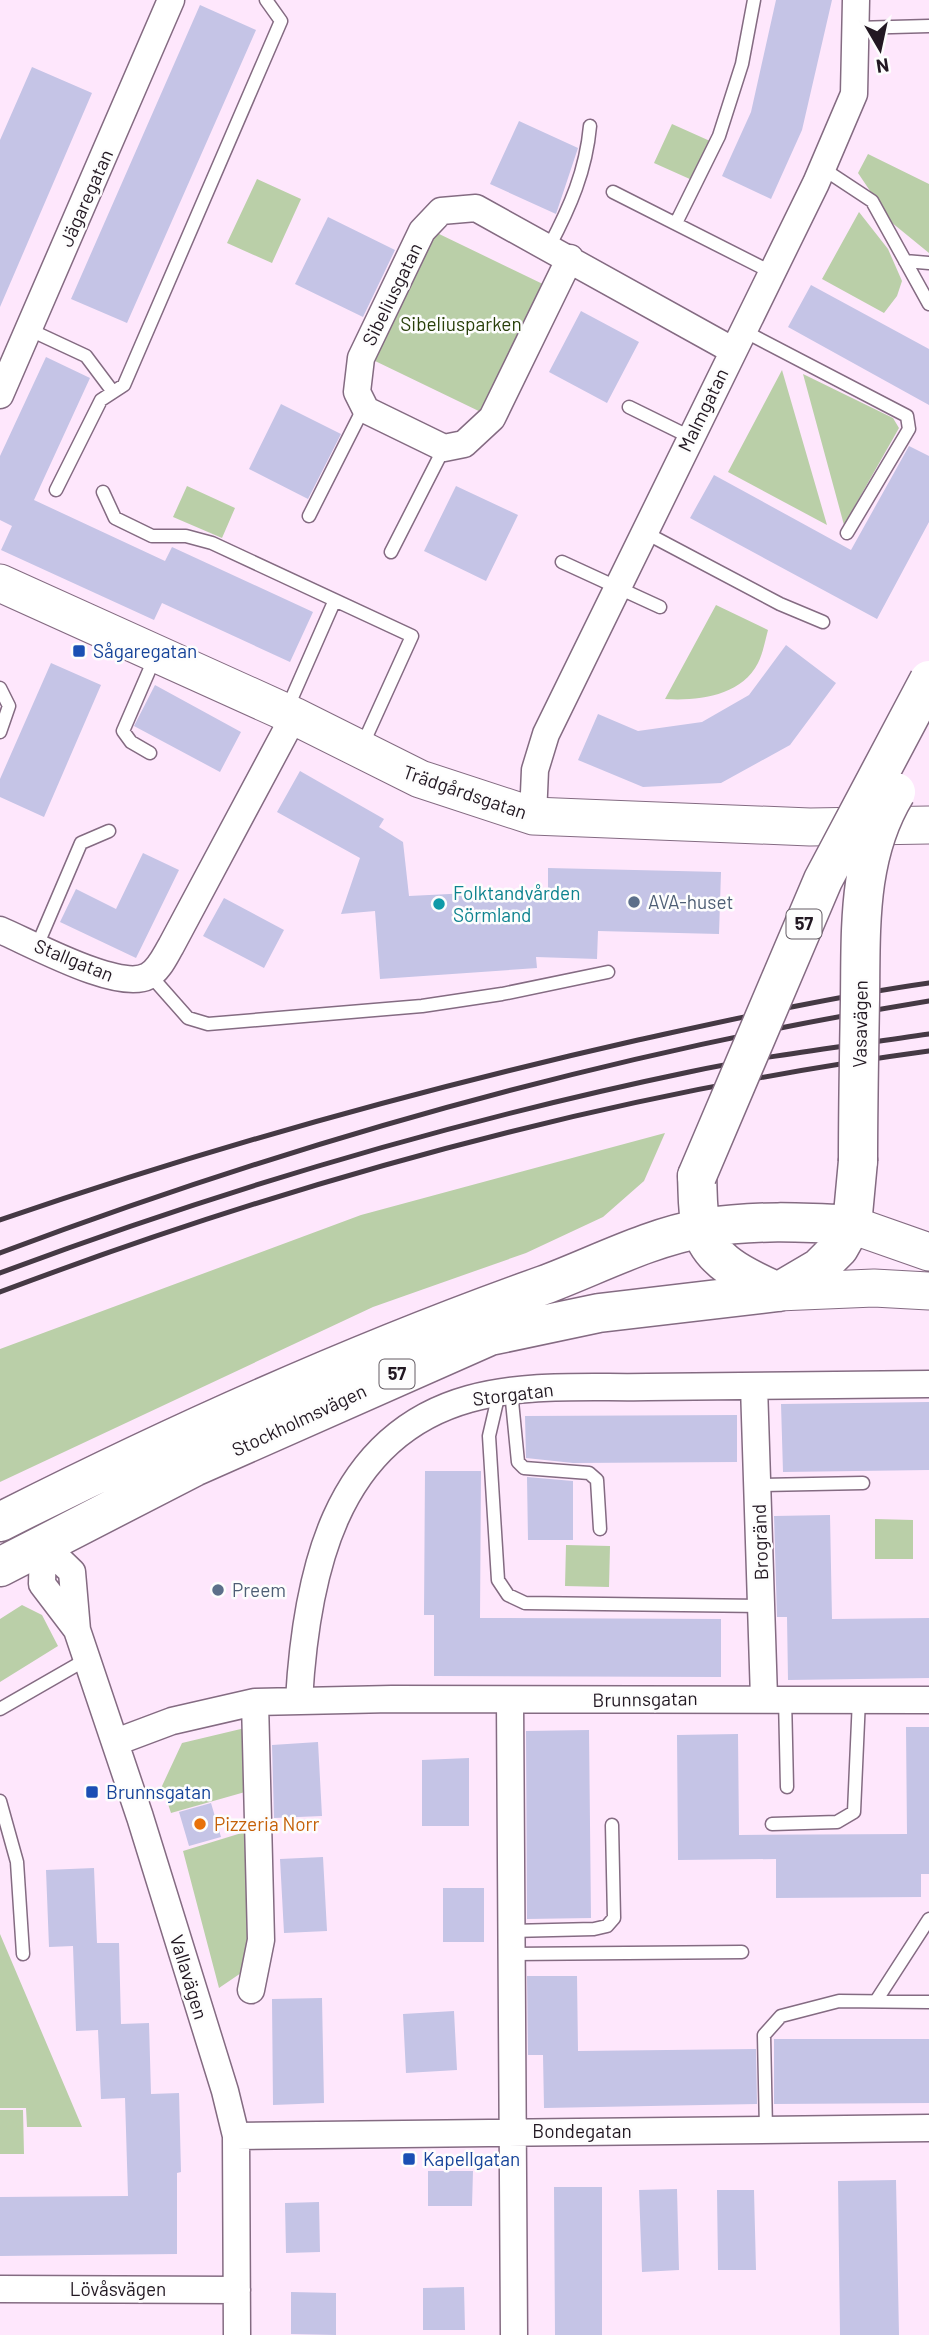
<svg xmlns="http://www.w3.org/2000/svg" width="929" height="2335" viewBox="0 0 929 2335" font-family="Barlow,sans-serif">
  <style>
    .green { fill: #bacfa8 }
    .building { fill: #c5c4e6 }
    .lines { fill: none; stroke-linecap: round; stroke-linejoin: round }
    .lane-casing { stroke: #846b82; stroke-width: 15 }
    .street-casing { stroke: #846b82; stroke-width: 29 }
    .secondary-casing { stroke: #846b82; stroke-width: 39 }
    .primary-casing { stroke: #846b82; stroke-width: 41 }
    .lane { stroke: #fff; stroke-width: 12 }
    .street { stroke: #fff; stroke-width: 26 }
    .secondary { stroke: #fff; stroke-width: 37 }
    .primary { stroke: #fff; stroke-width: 38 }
    .rail { stroke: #453944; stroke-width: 5 }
    .primary-bridge-casing { stroke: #846b82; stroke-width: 41; stroke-linecap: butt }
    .primary-bridge { stroke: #fff; stroke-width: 38 }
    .transit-dot { fill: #1a4fb4; stroke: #fdfdfd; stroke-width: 2.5 }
    .service-dot { fill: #5c6f8a; stroke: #fdfdfd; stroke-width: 2.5 }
    .culture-dot { fill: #0f9aa8; stroke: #fdfdfd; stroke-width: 2.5 }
    .food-dot { fill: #e8710a; stroke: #fdfdfd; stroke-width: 2.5 }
    .labels { text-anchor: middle; stroke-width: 5; stroke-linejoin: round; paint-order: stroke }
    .shield { fill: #fdfdfd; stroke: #645d64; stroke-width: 2 }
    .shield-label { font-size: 18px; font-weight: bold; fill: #221822 }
    .street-label { font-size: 19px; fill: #221822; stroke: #fdfdfd }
    .park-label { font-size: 19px; fill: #283f09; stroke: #fdfdfd }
    .transit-label { font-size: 19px; fill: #164399; stroke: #fdfdfd; text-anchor: start }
    .culture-label { font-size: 19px; fill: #0d838f; stroke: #fdfdfd; text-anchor: start }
    .service-label { font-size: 19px; fill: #4e5e75; stroke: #fdfdfd; text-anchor: start }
    .food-label { font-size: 19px; fill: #c56008; stroke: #fdfdfd; text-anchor: start }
  </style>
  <rect width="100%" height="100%" fill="#fee7fc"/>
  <path class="green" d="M672,124l38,17 -18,39 -38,-17z
    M868,154l61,30v69l-38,-31 -33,-49z
    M257,179l44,20 -29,64 -45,-20z
    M859,212l29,37 14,32 -5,15 -13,17 -62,-34z
    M435,232l114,55 -62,128 -114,-55z
    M782,370l45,155 -99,-53z
    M803,374l90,44 6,10 -55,97z
    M187,486l48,22 -13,30 -49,-21z
    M716,605l52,25c-3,11 -5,23 -10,33 -17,33 -59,38 -93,36z
    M665,1133l-21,48 -41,36 -77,36 -153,54 -373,175v-133l361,-134z
    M875,1519l38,1v39h-38z
    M566,1545l44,1 -1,41 -44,-1z
    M22,1605l20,10 16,31 -58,36v-63z
    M245,1728v64l-74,21 -9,-27 20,-43z
    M248,1831l6,113 -13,29 -22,15 -36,-137z
    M0,1934l82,193h-55l-1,-19h-26z
    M0,2110h23l1,44h-24z"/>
  <path class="building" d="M776,0h56l-30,130 -31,69 -49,-23 29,-64z
    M200,5l56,25 -129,293 -56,-24z
    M32,67l60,26 -92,214v-167z
    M519,121l59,27 -22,66 -66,-30z
    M328,217l67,33 -32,67 -68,-33z
    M811,285l118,64v56l-141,-78z
    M581,311l58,31 -32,61 -58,-31z
    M46,357l44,21 -56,122 131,61 7,-14 141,65 -23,50 -128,-59 -8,17 -153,-70 11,-24 -12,-6v-64z
    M281,404l60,30 -33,65 -59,-30z
    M909,446l20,10v66l-52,97 -187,-101 24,-43 137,75z
    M456,486l62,29 -32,66 -62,-30z
    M786,645l50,38 -46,62 -69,38 -78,4 -65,-27 20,-46 40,17 64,-9 47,-27z
    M51,663l50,22 -57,132 -44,-20v-18z
    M155,685l86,47 -21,40 -86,-46z
    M300,771l84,48 -5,8 24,15 6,54 139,-7v-21l173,4 -2,62 -121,-3 -1,28 -61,-2 1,11 -157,11 -5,-68 -34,3 19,-56 -83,-46z
    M143,853l36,17 -43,88 -76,-36 16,-33 40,20z
    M224,898l60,32 -20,38 -61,-32z
    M929,1402v68l-146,2 -2,-68z
    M737,1415v47l-164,1 -47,-5 -1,-42z
    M425,1471h56l-1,147 241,1v58l-287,-1v-61h-10z
    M527,1477l46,4v59h-45z
    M830,1515l2,104 97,-1v60l-141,2 -1,-63h-10l-3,-101z
    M906,1727h23v147h-8v23l-145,1v-39l-98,1 -1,-125 61,-1 1,101 168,-1z
    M589,1730l2,188 -64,1 -1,-188z
    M318,1742l4,74 -48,2 -2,-73z
    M469,1758v68h-47v-66z
    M211,1803l10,34 -32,9 -10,-34z
    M323,1857l4,74 -43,2 -4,-74z
    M94,1868l3,75h22l2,81 28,-1 2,71 28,-1 2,79 -4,1v81l-177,2v-59l128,-1 -3,-98 -24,1 -3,-69 -22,1 -3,-85 -24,1 -3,-77z
    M443,1888h41v54h-41z
    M527,1976h50l1,75 178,-2 1,55 -213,4 -1,-53h-15z
    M322,1998l2,105 -51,2 -1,-106z
    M454,2011l3,59 -51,3 -3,-59z
    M774,2039h155v64l-155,1z
    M428,2171h45l-1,35h-44z
    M896,2180l3,155h-59l-2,-154z
    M554,2187h48v148h-47z
    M677,2189l2,81 -37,2 -3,-82z
    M717,2190h37l2,80h-38z
    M319,2202l1,50 -34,1 -1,-50z
    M464,2287l1,43h-42v-42z
    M291,2292l45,1v42l-45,-1z"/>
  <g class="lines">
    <defs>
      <path id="lane" d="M855,28l74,-2
        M822,168l50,33 57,103
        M613,192l158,80
        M676,223l43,-87 23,-72 12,-64
        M549,247c21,-40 37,-76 41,-121
        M905,261l24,2
        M28,329l58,27 27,36
        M742,330l165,86 2,13 -62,104
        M629,407l61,30
        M56,490l45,-90 23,-15 157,-364 -15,-21
        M103,492l12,26 37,18h34l26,7 200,93 -50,110
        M309,516l55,-109
        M644,532l136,72 43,18
        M391,552l53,-104
        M562,562l98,45
        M0,688l9,18 -9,26
        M287,709l47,-107
        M150,753l-19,-11 -8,-11 32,-74
        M37,946l44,-103 28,-12
        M150,975l38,43 20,6 214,-18 80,-12 106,-22
        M511,1391l7,71 6,6 65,5 8,7 3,49
        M499,1393l-10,43 9,144 10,15 17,8 237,3
        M758,1485l105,-2
        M785,1698l2,89
        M0,1709l87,-50
        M0,1801l17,61 6,92
        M772,1824l65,-2 17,-10 5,-113
        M511,1931l83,-2 13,-3 7,-8 -2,-93
        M511,1954l231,-2
        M876,2001l53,-82
        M766,2130l-2,-95 17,-19 58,-15 90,1"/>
      <path id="street" d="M570,258l-78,160 -28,26 -20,4 -78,-38 -9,-18 4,-34 61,-127 19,-20 35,-3 256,142
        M0,395l171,-395
        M533,816l2,-46 11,-36 270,-551 38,-89 2,-94
        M0,930c31,13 119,62 148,46 11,-6 17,-20 23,-30l123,-230
        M754,1386l10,312
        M43,1544l29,28 5,58 63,187 85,274 11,45 1,199
        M43,1544l-1,40 35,46
        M299,1700c7,-122 34,-263 170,-301 57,-16 120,-11 179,-12 94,-1 187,-2 281,-3
        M510,1701l4,634
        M116,1742l56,-21 83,-19 137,-3 537,1
        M251,1990l10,-50 -6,-238
        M236,2136l693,-8
        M0,2289l237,1"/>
      <path id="secondary" d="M0,583l294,133 126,63 113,37 277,11 119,-2
        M852,1225l77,27
        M778,1292l96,-4 55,3"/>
      <path id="primary" d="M697,1176c1,17 0,34 4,50 7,36 48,53 77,66
        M0,1522c176,-89 358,-171 544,-237 51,-19 106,-48 160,-57 49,-8 98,-6 148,-3
        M0,1567l194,-100 296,-131 109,-23 179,-21 41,-24 20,-20 13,-23 6,-64"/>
    </defs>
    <use href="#lane" class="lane-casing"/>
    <use href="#street" class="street-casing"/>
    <use href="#secondary" class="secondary-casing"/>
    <use href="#primary" class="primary-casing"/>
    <use href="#lane" class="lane"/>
    <use href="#street" class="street"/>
    <use href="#secondary" class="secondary"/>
    <use href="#primary" class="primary"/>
    <path class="rail" d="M0,1220c209,-72 422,-131 638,-180 96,-21 193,-43 291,-57
      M0,1253c302,-113 611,-200 929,-252
      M0,1273c225,-84 454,-152 689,-201 79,-17 160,-26 240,-38
      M0,1292c300,-113 610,-198 929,-241"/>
    <defs>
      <path id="primary-bridge" d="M858,1161c0,-53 1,-107 2,-161 1,-72 -3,-144 36,-208
        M697,1176l126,-296 106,-200"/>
    </defs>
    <use href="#primary-bridge" class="primary-bridge-casing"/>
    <use href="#primary-bridge" class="primary-bridge"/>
  </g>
  <g class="transit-dot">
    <rect x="72" y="644" width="14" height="14" rx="3.5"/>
    <rect x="85" y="1785" width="14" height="14" rx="3.5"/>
    <rect x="402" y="2152" width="14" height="14" rx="3.5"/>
  </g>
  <g class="service-dot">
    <circle cx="634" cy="902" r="7"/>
    <circle cx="218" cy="1590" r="7"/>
  </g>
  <circle class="culture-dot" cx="439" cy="904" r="7"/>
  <circle class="food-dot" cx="200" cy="1824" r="7"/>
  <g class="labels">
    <g class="shield">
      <rect x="786.5" y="909.5" width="35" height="29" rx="5"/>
      <rect x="379.5" y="1359.5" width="35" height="29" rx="5"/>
    </g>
    <g class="shield-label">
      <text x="804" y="930">57</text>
      <text x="397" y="1380">57</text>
    </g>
    <g class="street-label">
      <text transform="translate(86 198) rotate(-66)" y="7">Jägaregatan</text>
      <text transform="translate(392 294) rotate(-64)" y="7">Sibeliusgatan</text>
      <text transform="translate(703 410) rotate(-64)" y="7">Malmgatan</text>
      <text transform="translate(465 792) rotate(19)" y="7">Trädgårdsgatan</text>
      <text transform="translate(74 960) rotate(22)" y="7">Stallgatan</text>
      <text transform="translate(860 1024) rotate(-89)" y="7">Vasavägen</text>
      <text transform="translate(513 1394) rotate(-7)" y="7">Storgatan</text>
      <text transform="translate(299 1420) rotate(-25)" y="7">Stockholmsvägen</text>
      <text transform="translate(760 1542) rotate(-92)" y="7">Brogränd</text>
      <text transform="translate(645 1699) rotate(-1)" y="7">Brunnsgatan</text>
      <text transform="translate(189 1977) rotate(73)" y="7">Vallavägen</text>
      <text x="582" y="2138">Bondegatan</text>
      <text x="118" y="2296">Lövåsvägen</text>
    </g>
    <g class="park-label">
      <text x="461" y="331">Sibeliusparken</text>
    </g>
    <g class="transit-label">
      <text x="93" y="658">Sågaregatan</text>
      <text x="106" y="1799">Brunnsgatan</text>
      <text x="423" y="2166">Kapellgatan</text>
    </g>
    <g class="culture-label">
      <text x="453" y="900">Folktandvården<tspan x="453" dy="22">Sörmland</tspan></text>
    </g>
    <g class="service-label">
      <text x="648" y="909">AVA-huset</text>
      <text x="232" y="1597">Preem</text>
    </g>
    <g class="food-label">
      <text x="214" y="1831">Pizzeria Norr</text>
    </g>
  </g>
  <g transform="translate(880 49) rotate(171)" stroke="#fdfdfd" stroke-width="5" paint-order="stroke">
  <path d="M0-5L12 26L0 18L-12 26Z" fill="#221822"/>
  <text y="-10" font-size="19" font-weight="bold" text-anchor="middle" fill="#221822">N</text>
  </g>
</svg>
